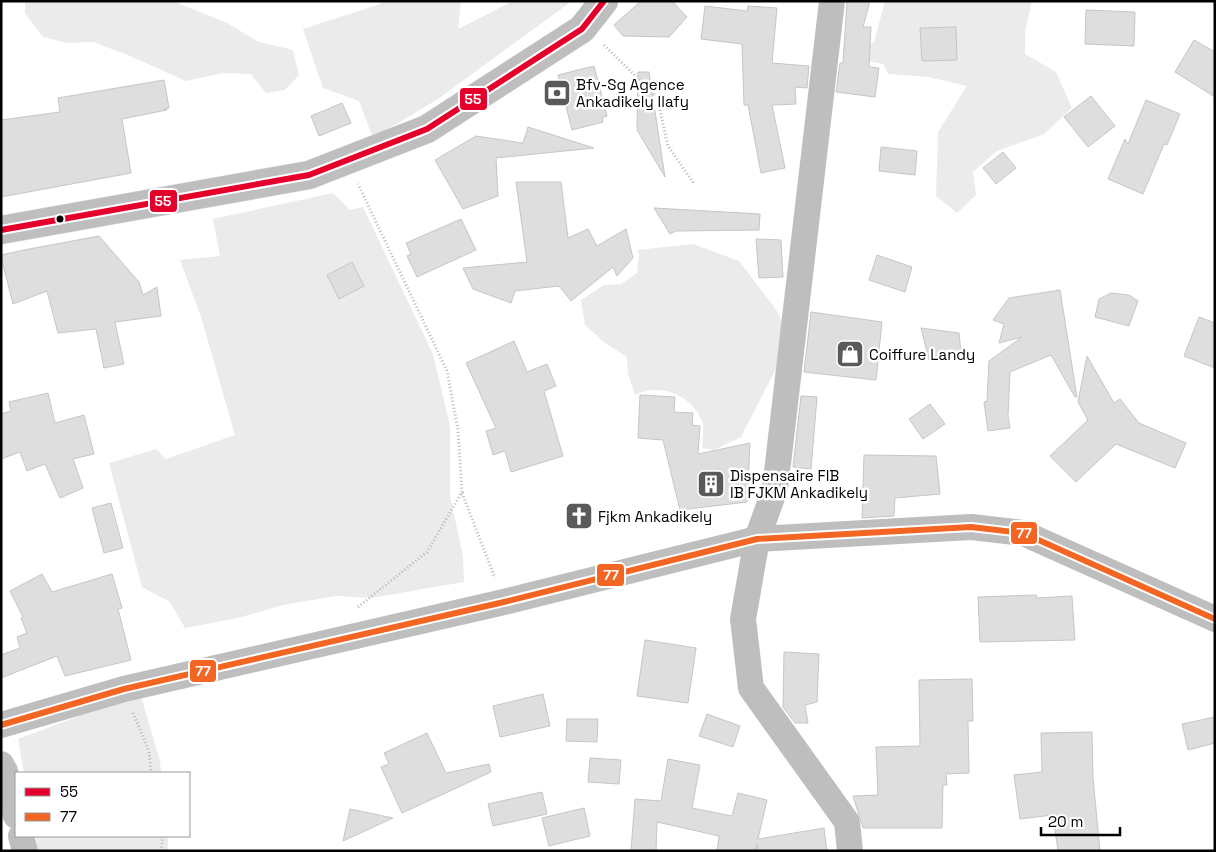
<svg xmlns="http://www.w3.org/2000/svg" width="1216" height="852" font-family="'Space Grotesk',sans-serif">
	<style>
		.green { fill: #ebebeb }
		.building { fill: #dedede; stroke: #c6c6c6 }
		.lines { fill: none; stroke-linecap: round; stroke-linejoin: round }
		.major-casing { stroke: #dbdbdb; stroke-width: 29 }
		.path { stroke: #b9b9b9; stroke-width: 3; stroke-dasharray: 1 2.5; stroke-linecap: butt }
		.minor { stroke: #bebebe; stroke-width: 26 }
		.major { stroke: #bebebe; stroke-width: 28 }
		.bus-1-casing { stroke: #fff; stroke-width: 10 }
		.bus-2-casing { stroke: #fff; stroke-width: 10 }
		.bus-1 { stroke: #e4002b; stroke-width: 6 }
		.bus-2 { stroke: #f26522; stroke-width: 6 }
		.bus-dot { fill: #000; stroke: #fff; stroke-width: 2 }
		.labels { text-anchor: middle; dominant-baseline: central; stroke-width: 5; stroke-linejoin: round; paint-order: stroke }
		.poi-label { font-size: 15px; fill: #000; stroke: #fff; text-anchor: start }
		.line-badge { stroke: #fff; stroke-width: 2 }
		.badge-label { font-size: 14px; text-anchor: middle; font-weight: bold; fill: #fff }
	</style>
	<rect width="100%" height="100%" fill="#fff"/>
	<!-- green -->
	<g class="green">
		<path d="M25 1H173L227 23 259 42 293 50 299 75 285 90 266 93 251 74 223 73 186 81 128 55 93 42 67 43 43 37 25 13Z"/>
		<path d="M381 1H461L458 29 513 1H572L438 99 373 138 359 101 323 88 303 29 380 4Z"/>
		<path d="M885 1H1032L1025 31V54L1056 72 1072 108 1044 134 997 151 973 172 976 195 957 213 936 196 938 132 967 86 928 77 888 74 883 64 849 57 874 42Z"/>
		<path d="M333 193 350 210 363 207 433 354 450 426V496L463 556 464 582 371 598 336 596 283 605 238 618 185 628 170 602 142 587 109 463 156 449 166 459 235 435 202 320 180 260 220 256 213 219Z"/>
		<path d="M693 244 739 261 775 308 786 329 782 357 741 437 714 450 702 448C702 441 705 429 702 421 692 395 660 382 635 395L628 374 627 357 605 343 585 325 581 300 604 285 621 284 637 273 639 255 637 250Z"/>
		<path d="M140 693 160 761 161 773H24L18 739Z"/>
		<path d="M36 836H168V851H38Z"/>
	</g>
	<!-- building -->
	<g class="building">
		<path d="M641 1H672L687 17 669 37 623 36 614 25Z"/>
		<path d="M847 1H870L863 27H871L869 67 879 68 875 97 836 92 840 63H843Z"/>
		<path d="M705 6 747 11 748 6 777 8 772 63 809 66 807 88 795 87 796 104 772 105 785 168 761 173 748 105H744L742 44 701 39Z"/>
		<path d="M1086 10 1135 12 1134 46 1085 44Z"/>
		<path d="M956 27 957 60 922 61 920 28Z"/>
		<path d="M1194 40 1215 52V97L1175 72Z"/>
		<path d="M594 66 607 116 602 118 603 122 572 130 558 75Z"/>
		<path d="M638 72H649L665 177 637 130Z"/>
		<path d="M164 80 169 108 164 109 167 110 122 119 131 173 1 197V120L60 112 58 98Z"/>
		<path d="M1091 96 1115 126 1088 147 1064 117Z"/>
		<path d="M1146 100 1180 114 1167 145 1164 144 1143 194 1108 179 1125 139 1128 144Z"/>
		<path d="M342 103 351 123 319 136 311 116Z"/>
		<path d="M528 127 594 148 496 158 498 196 463 209 435 160 476 136 523 143Z"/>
		<path d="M881 147 917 151 915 175 879 171Z"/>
		<path d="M1003 152 1016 168 996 184 983 168Z"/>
		<path d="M516 182H561L568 238 588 229 597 246 626 229 633 258 617 276 613 267 571 301 559 286 515 291 511 303 473 289 463 268 527 262Z"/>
		<path d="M654 208 760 214 759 230 676 231 670 234Z"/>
		<path d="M461 219 476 250 417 277 407 256 411 254 406 243Z"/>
		<path d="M99 236 139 282 143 295 157 287 161 316 115 322 124 364 104 368 96 329 58 333 47 291 13 304 1 257V255L24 250Z"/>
		<path d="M756 239 781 240 783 277 759 278Z"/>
		<path d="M877 255 912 267 905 292 869 280Z"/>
		<path d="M352 262 364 286 339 299 327 275Z"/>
		<path d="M1060 290 1077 397H1075L1051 355 1010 372 1008 416 1010 428 988 431 984 402 987 401 989 361 1022 337 999 343 1004 324 993 320 1009 298Z"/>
		<path d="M1111 293 1129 295 1138 301 1129 326 1095 317 1099 299Z"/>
		<path d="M811 312 882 322 876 380 804 372Z"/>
		<path d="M1199 317 1215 323V368L1184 356Z"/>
		<path d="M921 328 959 333 961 352 929 360Z"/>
		<path d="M514 341 527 372 547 364 556 386 544 391 563 456 511 472 505 451 493 455 486 431 496 428 466 363Z"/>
		<path d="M1087 356 1114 403 1120 399 1139 423 1186 443 1175 468 1116 444 1076 482 1050 456 1088 420 1078 402Z"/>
		<path d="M48 393 55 423 84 415 94 454 73 459 83 488 60 498 45 464 27 471 20 452 1 459V414L11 411 9 402Z"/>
		<path d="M640 395 675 397 674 412 693 413 692 425 700 426 698 454 750 443 747 502 680 510 663 440 638 438Z"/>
		<path d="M801 396 817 397 811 469 793 467Z"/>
		<path d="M930 404 945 424 923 439 909 419Z"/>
		<path d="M864 455 936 456 940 494 895 498 894 516 862 518Z"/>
		<path d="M111 503 123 548 104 553 92 508Z"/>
		<path d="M42 574 52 592 112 574 122 608 118 609 131 660 65 676 57 656 1 678V655L20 648 17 637 27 633 21 618 23 617 10 591Z"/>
		<path d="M1036 595 1037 598 1072 596 1075 640 980 642 978 597Z"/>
		<path d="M645 640 696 648 688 703 637 696Z"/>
		<path d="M784 652 819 654 817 702 805 705 808 723H795L783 707Z"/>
		<path d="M972 679 973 721H968L969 773 946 774 947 785H943L942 828H863L853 796 878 795 876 747 920 746 919 680Z"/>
		<path d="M543 694 550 726 500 737 493 706Z"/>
		<path d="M707 714 740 726 733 747 699 736Z"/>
		<path d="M1215 717V743L1188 750 1182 724Z"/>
		<path d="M567 719H598L597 742 566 741Z"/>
		<path d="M1092 732 1093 778 1100 851H1058L1053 815 1020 819 1014 775 1042 772 1041 733Z"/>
		<path d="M427 733 446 773 489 764 491 772 402 813 381 767 389 764 384 753Z"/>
		<path d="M590 758 621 760 619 784 588 782Z"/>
		<path d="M668 759 700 765 692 808 732 816 738 793 767 800 758 839 824 828 827 851H758L757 844 756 851H717L719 836 657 822 656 851H631L635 799 661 801Z"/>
		<path d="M542 792 547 814 493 826 488 804Z"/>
		<path d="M584 808 590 836 549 846 542 818Z"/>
		<path d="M350 809 393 818 343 841Z"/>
	</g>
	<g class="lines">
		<!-- major casing -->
		<g class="major-casing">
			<path id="major" d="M1 230 309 175 427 129 582 29 604 1"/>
		</g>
		<!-- path -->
		<g class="path">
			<path d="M604 45 657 97 668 146 694 184"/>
			<path d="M462 493 495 578"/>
			<path d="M1 520 4 519"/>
			<path d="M358 607 427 552 462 492 458 430 447 371 358 184"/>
			<path d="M133 713 149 751 151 773"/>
			<path d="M161 851 163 836"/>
		</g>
		<!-- minor -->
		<g class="minor">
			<path d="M832 1 775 489 757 539 743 619 751 688 847 822 850 851"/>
			<path d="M1 725 124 689 504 602 757 539 971 527 1023 533 1215 619"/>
			<path d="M1 764 5 771 16 816"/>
			<path d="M21 836 25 851"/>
		</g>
		<!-- major -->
		<use href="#major" class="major"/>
		<!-- bus-1 casing -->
		<g class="bus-1-casing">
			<path id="bus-1" d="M1 230 309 175 427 129 582 29 604 1"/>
		</g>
		<!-- bus-2 casing -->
		<g class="bus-2-casing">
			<path id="bus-2" d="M1 725 124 689 504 602 757 539 971 527 1023 533 1215 619"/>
		</g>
		<!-- bus-1 -->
		<use href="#bus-1" class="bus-1"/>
		<!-- bus-2 -->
		<use href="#bus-2" class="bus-2"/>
	</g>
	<!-- icons -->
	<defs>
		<g id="bank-square" transform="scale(1.4375)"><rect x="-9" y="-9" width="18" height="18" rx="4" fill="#595959" stroke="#fff"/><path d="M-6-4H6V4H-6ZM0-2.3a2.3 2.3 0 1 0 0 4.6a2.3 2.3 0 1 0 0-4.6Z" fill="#fff"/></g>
		<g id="shop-square" transform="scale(1.4375)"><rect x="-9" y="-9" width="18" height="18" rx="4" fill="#595959" stroke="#fff"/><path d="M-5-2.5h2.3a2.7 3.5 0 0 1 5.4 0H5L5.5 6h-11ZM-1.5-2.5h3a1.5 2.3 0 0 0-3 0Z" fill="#fff"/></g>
		<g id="building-square" transform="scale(1.4375)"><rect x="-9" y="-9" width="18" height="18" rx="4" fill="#595959" stroke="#fff"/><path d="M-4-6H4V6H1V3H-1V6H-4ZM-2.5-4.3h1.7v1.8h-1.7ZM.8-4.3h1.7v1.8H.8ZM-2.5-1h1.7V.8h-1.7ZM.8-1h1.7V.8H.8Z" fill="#fff"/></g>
		<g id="church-square" transform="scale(1.4375)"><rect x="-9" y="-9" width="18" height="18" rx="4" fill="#595959" stroke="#fff"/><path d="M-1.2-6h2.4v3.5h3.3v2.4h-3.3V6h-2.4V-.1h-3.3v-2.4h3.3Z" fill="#fff"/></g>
	</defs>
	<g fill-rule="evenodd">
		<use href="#bank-square" x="557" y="93"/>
		<use href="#shop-square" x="850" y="354"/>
		<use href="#building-square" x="711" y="484"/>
		<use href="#church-square" x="579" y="516"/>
	</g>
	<!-- markers -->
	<circle class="bus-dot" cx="60" cy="219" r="4.5"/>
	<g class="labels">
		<!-- poi labels -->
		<g class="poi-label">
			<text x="576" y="84">Bfv-Sg Agence<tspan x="576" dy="17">Ankadikely Ilafy</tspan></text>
			<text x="869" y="354">Coiffure Landy</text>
			<text x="730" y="475">Dispensaire FIB<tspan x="730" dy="17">IB FJKM Ankadikely</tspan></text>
			<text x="598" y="516">Fjkm Ankadikely</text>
		</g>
	</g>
	<g class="line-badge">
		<rect x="459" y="87" width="29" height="24" rx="5" fill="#e4002b"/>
		<rect x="149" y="189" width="29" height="24" rx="5" fill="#e4002b"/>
		<rect x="1010" y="521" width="28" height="24" rx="5" fill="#f26522"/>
		<rect x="596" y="563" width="29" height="24" rx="5" fill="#f26522"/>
		<rect x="189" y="659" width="28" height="24" rx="5" fill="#f26522"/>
	</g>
	<g class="badge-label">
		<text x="473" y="104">55</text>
		<text x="163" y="206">55</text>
		<text x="1024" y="538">77</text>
		<text x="611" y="580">77</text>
		<text x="203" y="676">77</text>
	</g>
	<!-- border -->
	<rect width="1216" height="852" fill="none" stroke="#000000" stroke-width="5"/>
	<!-- legend -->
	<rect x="15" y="772" width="175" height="65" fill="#ffffff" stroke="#999999"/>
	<rect x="25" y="788" width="25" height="8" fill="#e4002b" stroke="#999999"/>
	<text x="60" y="797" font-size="15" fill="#000000">55</text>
	<rect x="25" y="813" width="25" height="8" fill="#f26522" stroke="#999999"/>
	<text x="60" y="822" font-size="15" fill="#000000">77</text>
	<!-- scale -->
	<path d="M1041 827v8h79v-8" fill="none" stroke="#000000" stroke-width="2.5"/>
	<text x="1048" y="827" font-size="15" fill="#000000" stroke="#ffffff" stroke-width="4" paint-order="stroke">20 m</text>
</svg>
